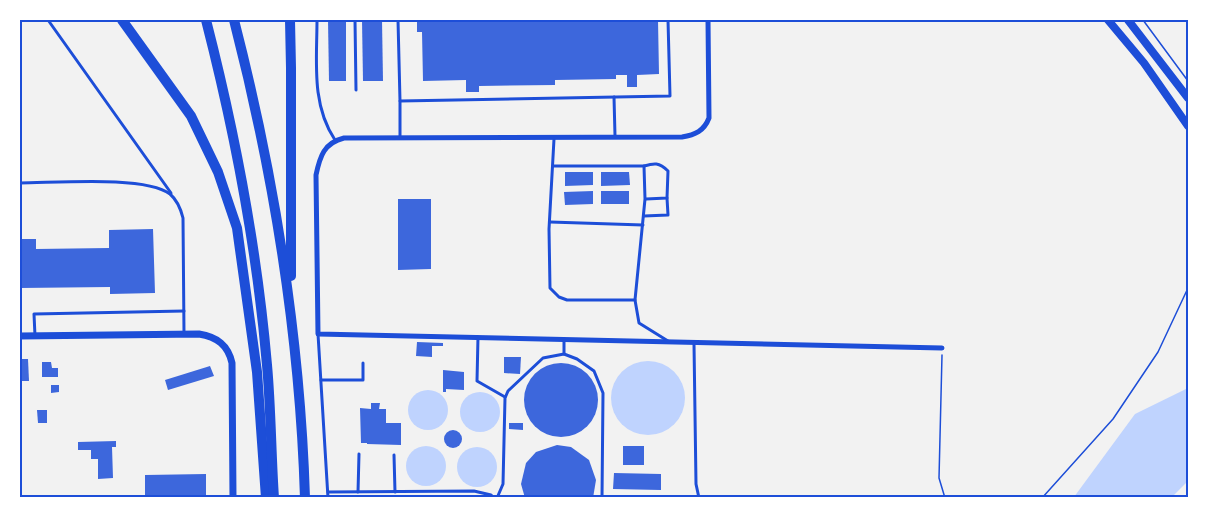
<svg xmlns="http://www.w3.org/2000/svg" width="1208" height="517" font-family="'Source Sans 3',sans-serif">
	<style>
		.water { fill: #bfd3fe }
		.building { fill: #3d67dc }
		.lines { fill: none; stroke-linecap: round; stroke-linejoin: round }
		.path { stroke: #1d4ed8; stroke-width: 1.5 }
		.service { stroke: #1d4ed8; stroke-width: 3 }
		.minor { stroke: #1d4ed8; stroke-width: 5 }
		.tertiary { stroke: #1d4ed8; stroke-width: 7 }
		.primary { stroke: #1d4ed8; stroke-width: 8 }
		.motorway { stroke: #1d4ed8; stroke-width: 10 }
		.neatline { fill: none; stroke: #1d4ed8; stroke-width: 2 }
	</style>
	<rect width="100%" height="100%" fill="#f2f2f2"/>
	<!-- water -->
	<g class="water">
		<circle cx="648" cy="398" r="37"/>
		<path d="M1188 388V481L1172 497H1074L1135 414Z"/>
		<circle cx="428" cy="410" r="20"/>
		<circle cx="480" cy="412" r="20"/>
		<circle cx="426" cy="466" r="20"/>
		<circle cx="477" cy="467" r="20"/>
	</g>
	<!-- building -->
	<g class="building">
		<path d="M328 20H346V81H329Z"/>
		<path d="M362 20H382L383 81H363Z"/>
		<path d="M417 20H658L659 74 637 75V87H627V75H616V79L555 80V85L479 86V92H466V80L423 81 422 32H417Z"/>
		<path d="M565 172H593V185L565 186Z"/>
		<path d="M601 172H629L630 185 601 186Z"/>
		<path d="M593 191V204L565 205 564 192Z"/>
		<rect x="601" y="191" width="28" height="13"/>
		<path d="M398 199H431V269L398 270Z"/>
		<path d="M153 229 155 293 110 294V287L20 288V239H36V249L109 248V230Z"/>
		<path d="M417 342 443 343V346H432V357L416 356Z"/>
		<path d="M504 357H521L520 374 504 373Z"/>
		<path d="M20 359H28L29 381H20Z"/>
		<path d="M42 362H51L52 368H58V377H42Z"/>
		<circle cx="561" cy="400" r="37"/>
		<path d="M210 366 214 376 168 390 165 380Z"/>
		<path d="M443 370 464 372V390L446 389V392H443Z"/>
		<path d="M51 385H59V392L51 393Z"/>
		<path d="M371 403H380L379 409H386V423H401V445L367 444V443H361L360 408 371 409Z"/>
		<path d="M37 410H47V423H38Z"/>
		<path d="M509 423H523V430L509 429Z"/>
		<circle cx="453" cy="439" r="9"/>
		<path d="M116 441V447H112L113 478 98 479V459H91V450H78V442Z"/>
		<path d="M557 445 571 447 589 460 596 480 593 498H525L521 484 526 463 536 452Z"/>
		<rect x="623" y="446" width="21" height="19"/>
		<path d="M614 473 661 474V490L613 489Z"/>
		<path d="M206 474V498H145V475Z"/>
	</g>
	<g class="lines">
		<!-- path -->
		<g class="path">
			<path d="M1143 20 1188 81"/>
			<path d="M942 355 939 478 945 498"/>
			<path d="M1042 498 1113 419 1158 352 1188 288"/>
		</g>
		<!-- service -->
		<g class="service">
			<path d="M48 20 171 193"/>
			<path d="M317 20C317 61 311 104 335 140"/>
			<path d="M355 20 356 90"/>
			<path d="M398 20 400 101 670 96 668 20"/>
			<path d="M614 97 615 136"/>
			<path d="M400 101V137"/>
			<path d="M554 139 549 229 550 288 559 297 567 300H635L639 323 668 341"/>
			<path d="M553 166H644L645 199 635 300"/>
			<path d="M644 166C654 163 659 162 668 171L667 198 646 199"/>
			<path d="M20 183C54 183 145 175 170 194 177 200 181 210 183 218L184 333"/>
			<path d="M644 216 668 215 667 198"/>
			<path d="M550 222 643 225"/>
			<path d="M318 334 328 498"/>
			<path d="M35 336 34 314 184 311"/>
			<path d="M478 337 477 381 505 397"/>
			<path d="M694 344 696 484 699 498"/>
			<path d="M564 354 577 359 594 371 603 393 602 498"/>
			<path d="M321 380H363V363"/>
			<path d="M394 455 395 492"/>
			<path d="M328 492 474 491 491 495 494 498"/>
			<path d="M358 492 359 454"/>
			<path d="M497 498 503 484 505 398 508 391 543 358 564 354V339"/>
		</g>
		<!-- minor -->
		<path class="minor" d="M708 20 709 118C704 131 695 135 682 137L344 138C324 143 320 156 316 175L318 334 942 348"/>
		<!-- tertiary -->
		<path class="tertiary" d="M20 336 199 334C217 337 228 345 232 363L233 498"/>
		<!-- primary -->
		<g class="primary">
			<path d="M1108 20 1144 63 1188 126"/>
			<path d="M1128 20 1188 98"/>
		</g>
		<!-- motorway -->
		<g class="motorway">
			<path d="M122 20 191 116 218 172 237 228 257 372 266 498"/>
			<path d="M206 20C235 133 257 248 267 365 271 409 271 454 274 498"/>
			<path d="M234 20C274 175 300 337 305 498"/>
			<path d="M290 20 291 68V276"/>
		</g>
	</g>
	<!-- border -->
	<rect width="1208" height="517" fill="none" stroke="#ffffff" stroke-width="42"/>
	<rect x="21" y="21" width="1166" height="475" class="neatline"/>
</svg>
